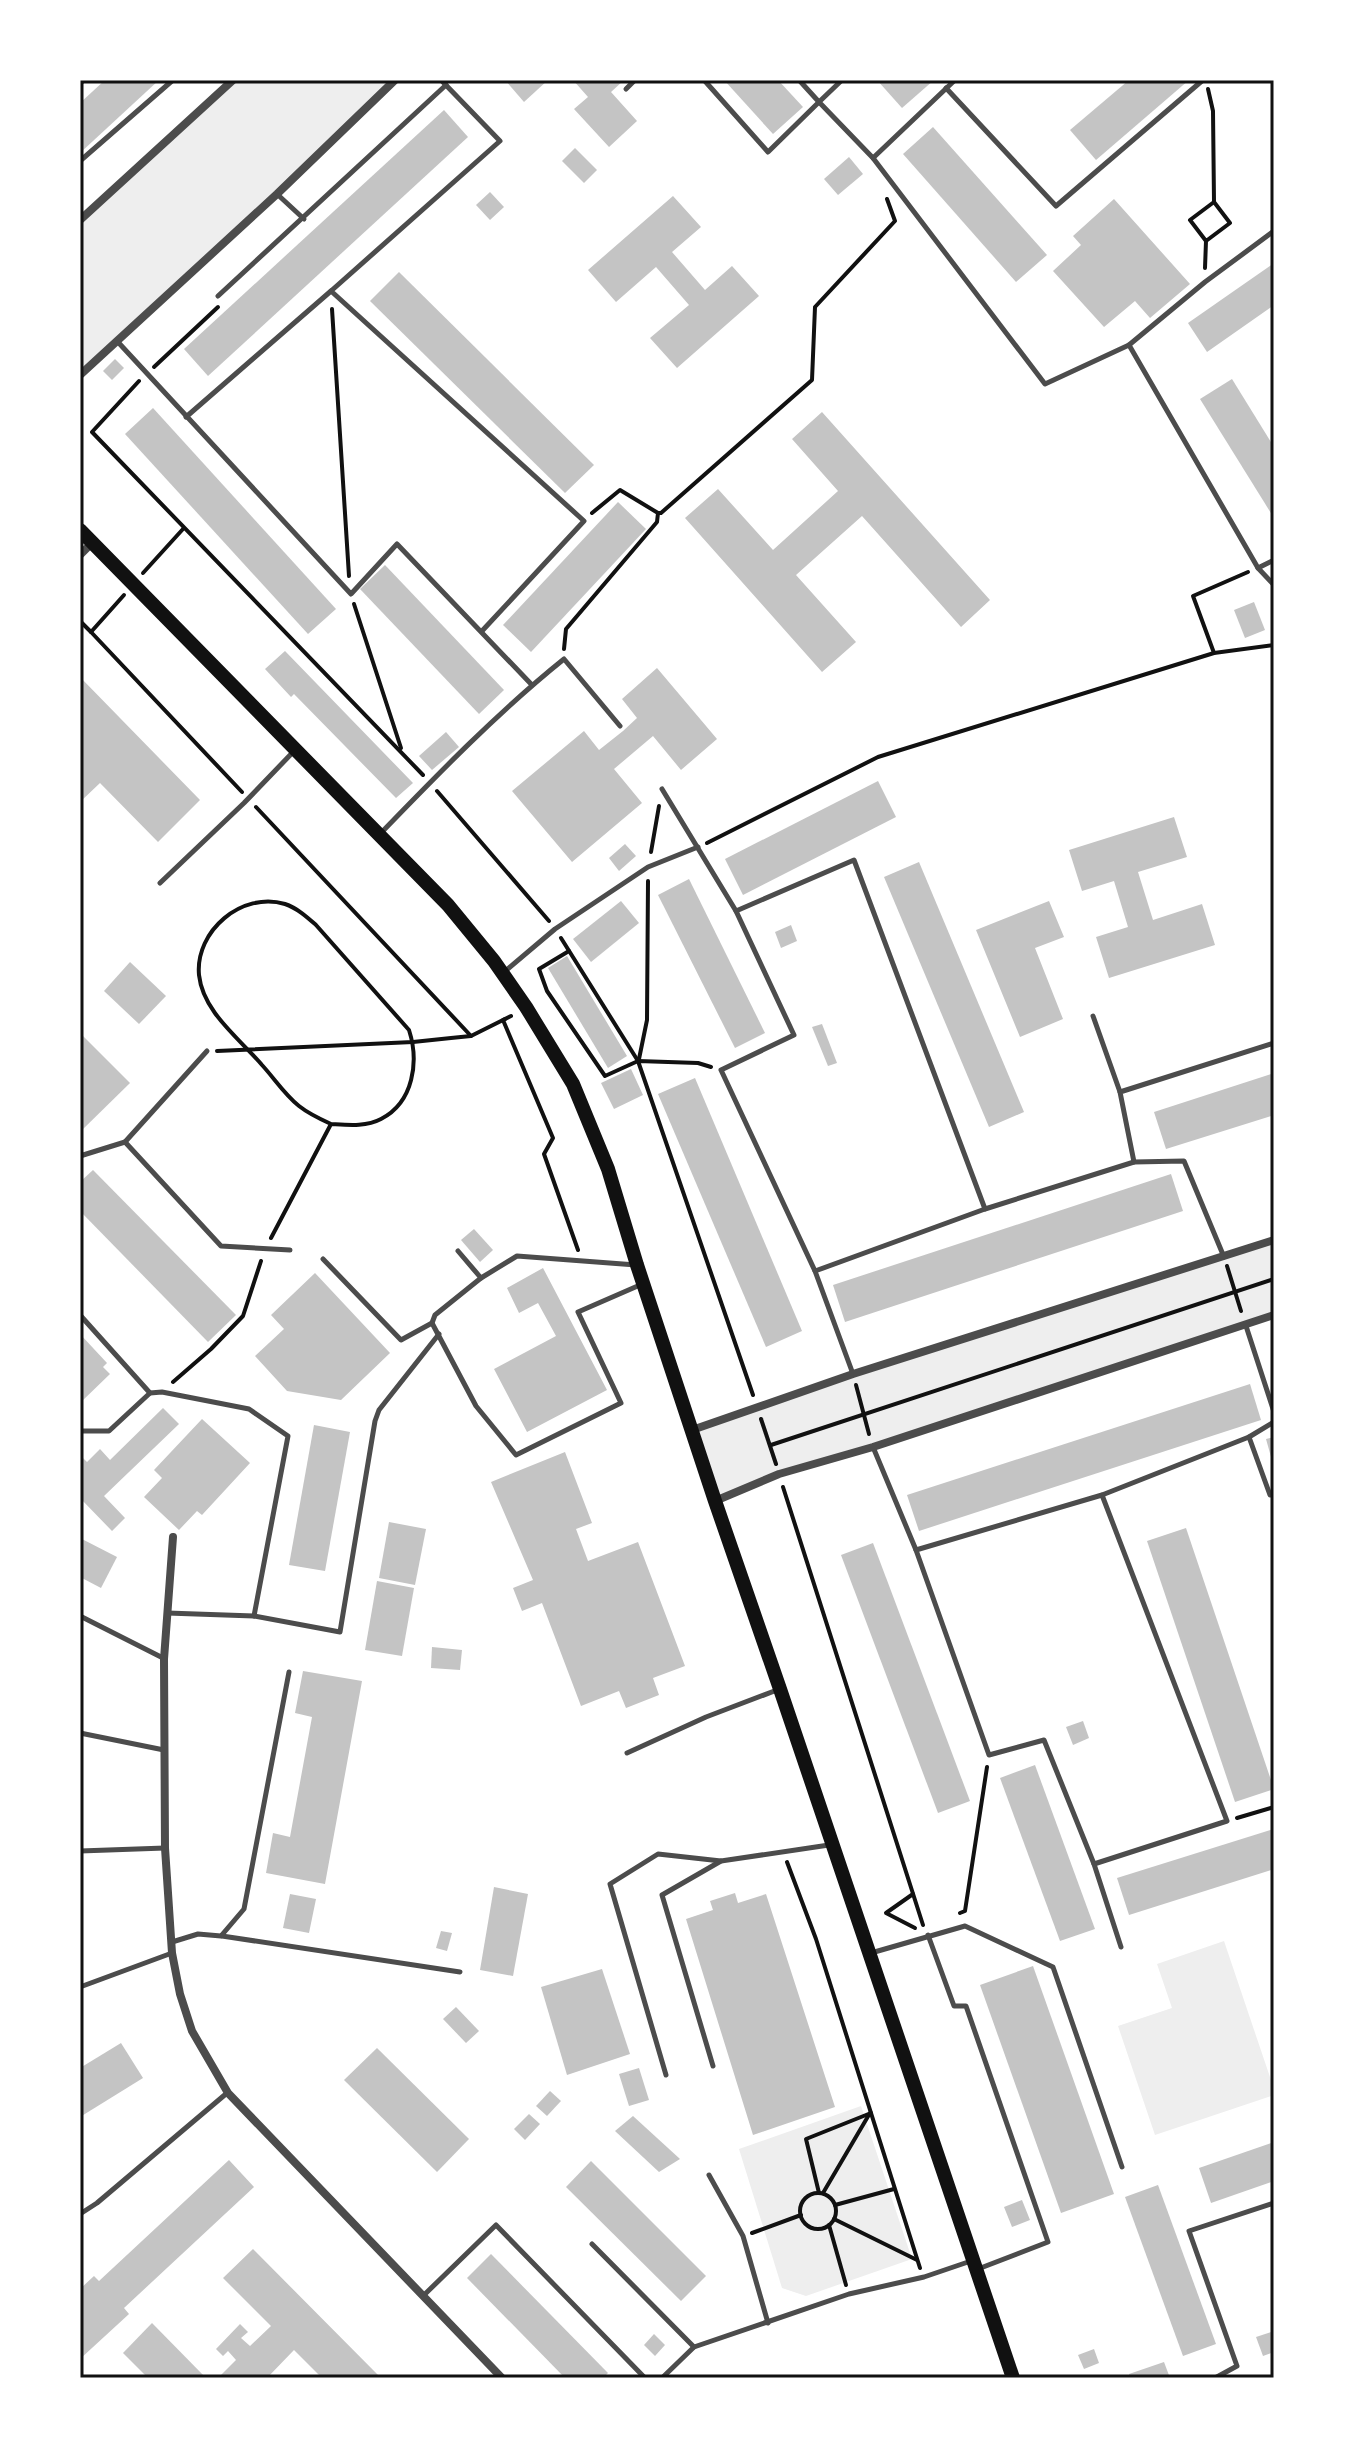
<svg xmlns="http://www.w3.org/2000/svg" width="1354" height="2458" font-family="'Open Sans',sans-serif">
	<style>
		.green { fill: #eee }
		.building { fill: #c4c4c4 }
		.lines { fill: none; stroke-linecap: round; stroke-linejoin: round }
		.path { stroke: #111; stroke-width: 4 }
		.service { stroke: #4c4c4c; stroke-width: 5 }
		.minor { stroke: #4c4c4c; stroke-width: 8 }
		.secondary { stroke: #111; stroke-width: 14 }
		.neatline { fill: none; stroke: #111; stroke-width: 3 }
	</style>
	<rect width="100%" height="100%" fill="#fff"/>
	<!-- green -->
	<g class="green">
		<path d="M233 80H395L80 375V220Z"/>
		<path d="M1274 1240V1315L779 1474 715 1501 692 1430Z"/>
		<path d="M1224 1941 1274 2089V2095L1155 2135 1118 2026 1172 2008 1157 1964Z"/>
		<path d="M861 2106 912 2259 806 2296 782 2288 739 2149Z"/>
	</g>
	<!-- building -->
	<g class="building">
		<path d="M105 80H159L80 153V103Z"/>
		<path d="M505 80H548L524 102Z"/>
		<path d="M573 80H624L611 92 637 121 609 147 574 109 588 97Z"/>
		<path d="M724 80H778L803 107 773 134Z"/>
		<path d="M877 80H934L902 108Z"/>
		<path d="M1129 80H1189L1096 160 1070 130Z"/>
		<path d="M444 110 468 137 208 376 184 349Z"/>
		<path d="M933 127 1047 255 1016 282 903 154Z"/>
		<path d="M575 148 597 170 584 183 562 161Z"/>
		<path d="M849 157 863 174 838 195 824 179Z"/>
		<path d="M490 192 504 207 490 220 476 205Z"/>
		<path d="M673 196 701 227 672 252 705 290 732 266 759 296 677 368 650 338 689 305 656 267 616 302 588 270Z"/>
		<path d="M1114 199 1190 284 1150 318 1135 301 1104 327 1053 271 1081 245 1073 236Z"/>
		<path d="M1274 263V305L1207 352 1188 323Z"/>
		<path d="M399 272 594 465 565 493 370 301Z"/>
		<path d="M115 359 124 368 112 380 103 371Z"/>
		<path d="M1232 379 1274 447V518L1200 399Z"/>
		<path d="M153 408 336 609 308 634 125 434Z"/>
		<path d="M822 412 990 600 961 627 862 516 796 575 856 642 822 672 685 518 718 489 773 550 838 491 792 439Z"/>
		<path d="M618 502 646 529 531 652 503 625Z"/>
		<path d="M385 565 504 690 479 714 360 589Z"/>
		<path d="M1254 602 1265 630 1245 638 1234 610Z"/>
		<path d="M285 651 413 783 396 798 294 694 291 697 265 669Z"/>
		<path d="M657 668 717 739 681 770 653 736 614 769 642 803 572 862 512 791 584 731 599 750 623 731 637 718 622 699Z"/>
		<path d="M80 677 200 800 158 842 100 783 80 802Z"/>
		<path d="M446 732 459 747 432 770 419 756Z"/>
		<path d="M878 781 896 817 743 895 725 859Z"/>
		<path d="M1174 817 1187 857 1138 872 1153 920 1202 904 1215 945 1109 978 1096 937 1128 927 1114 881 1082 891 1069 850Z"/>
		<path d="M625 844 636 856 619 871 609 858Z"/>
		<path d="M919 862 1024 1112 989 1127 884 877Z"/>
		<path d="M689 879 765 1033 735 1048 658 895Z"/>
		<path d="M621 901 639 923 591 962 573 939Z"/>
		<path d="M1049 901 1064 937 1035 948 1063 1019 1020 1037 976 930Z"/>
		<path d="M791 925 797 941 781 948 775 932Z"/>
		<path d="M567 956 627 1056 608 1068 548 968Z"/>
		<path d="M130 962 166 996 139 1024 104 991Z"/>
		<path d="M822 1024 837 1063 828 1066 812 1027Z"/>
		<path d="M80 1033 130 1083 80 1132Z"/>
		<path d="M631 1069 643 1095 614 1109 601 1083Z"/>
		<path d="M1274 1073V1115L1166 1149 1154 1112Z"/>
		<path d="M695 1078 802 1331 766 1347 658 1094Z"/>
		<path d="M93 1170 236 1315 208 1342 80 1211V1182Z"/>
		<path d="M1171 1174 1183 1211 845 1322 833 1285Z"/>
		<path d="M474 1229 493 1250 480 1262 461 1240Z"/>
		<path d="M543 1268 607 1390 527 1432 494 1369 556 1336 538 1303 519 1313 507 1288Z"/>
		<path d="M315 1273 390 1353 341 1400 287 1391 255 1356 284 1329 271 1315Z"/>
		<path d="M80 1334 107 1363 103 1367 110 1374 80 1403Z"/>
		<path d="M1250 1384 1261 1420 919 1531 907 1495Z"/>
		<path d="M163 1408 179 1424 104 1496 125 1518 112 1531 80 1498V1455L87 1462 100 1449 110 1460Z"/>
		<path d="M202 1419 250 1463 202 1515 197 1511 179 1530 144 1497 162 1478 154 1470Z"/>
		<path d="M314 1425 350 1432 325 1571 289 1565Z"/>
		<path d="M1274 1437V1464H1273L1266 1439Z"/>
		<path d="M565 1452 592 1523 576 1529 588 1561 638 1542 685 1666 653 1678 659 1695 626 1708 619 1691 581 1706 542 1603 522 1611 513 1588 533 1580 491 1482Z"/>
		<path d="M389 1522 426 1529 415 1585 379 1578Z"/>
		<path d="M1186 1528 1274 1789 1235 1802 1147 1541Z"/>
		<path d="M80 1538 117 1557 101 1588 80 1577Z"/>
		<path d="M873 1543 970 1801 938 1813 841 1555Z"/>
		<path d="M377 1581 414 1588 402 1656 365 1650Z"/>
		<path d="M432 1647 462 1650 460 1670 431 1668Z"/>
		<path d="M303 1671 362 1681 325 1884 266 1873 273 1833 290 1837 312 1717 295 1713Z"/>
		<path d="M1083 1721 1089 1738 1073 1745 1066 1727Z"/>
		<path d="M1035 1765 1095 1929 1060 1941 1000 1778Z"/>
		<path d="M1274 1829V1869L1129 1915 1117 1878Z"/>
		<path d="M494 1887 528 1894 513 1976 480 1970Z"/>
		<path d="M735 1893 738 1903 766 1894 835 2107 753 2135 686 1919 713 1910 710 1901Z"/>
		<path d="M290 1894 316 1899 309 1933 283 1928Z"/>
		<path d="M441 1931 452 1933 447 1951 436 1948Z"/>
		<path d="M1033 1966 1114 2194 1061 2213 980 1985Z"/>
		<path d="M602 1969 630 2054 567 2075 541 1987Z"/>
		<path d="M456 2007 479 2031 466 2043 443 2019Z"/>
		<path d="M121 2043 143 2078 80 2117V2068Z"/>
		<path d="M377 2048 469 2139 437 2172 344 2080Z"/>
		<path d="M639 2068 649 2100 629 2106 619 2074Z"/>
		<path d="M550 2091 561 2101 547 2116 536 2106Z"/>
		<path d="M529 2114 540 2124 525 2140 514 2129Z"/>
		<path d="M633 2116 680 2159 659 2172 615 2131Z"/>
		<path d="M1274 2142V2181L1211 2203 1199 2168Z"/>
		<path d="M229 2160 254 2187 124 2308 129 2314 80 2359V2289L94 2276 99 2281Z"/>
		<path d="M591 2161 706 2276 681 2301 566 2187Z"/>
		<path d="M1158 2185 1216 2344 1183 2356 1125 2197Z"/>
		<path d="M1022 2200 1030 2220 1012 2227 1004 2207Z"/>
		<path d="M253 2249 381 2378H322L294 2350 267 2378H218L236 2360 228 2351 223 2356 216 2349 240 2324 248 2332 241 2338 250 2346 271 2326 223 2278Z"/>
		<path d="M491 2254 608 2373 603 2378H565L467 2278Z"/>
		<path d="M152 2323 206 2378H148L123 2353Z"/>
		<path d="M1274 2331V2352L1263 2356 1256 2337Z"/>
		<path d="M654 2334 665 2345 655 2356 644 2345Z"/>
		<path d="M1094 2349 1099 2363 1084 2369 1078 2355Z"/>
		<path d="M1164 2362 1170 2378H1130L1129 2374Z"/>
	</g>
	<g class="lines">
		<!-- path -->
		<g class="path">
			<path d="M1208 89 1213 111 1214 202"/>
			<path d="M1205 268 1206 241 1190 220 1214 202 1230 223 1206 241"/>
			<path d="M332 309 349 576"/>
			<path d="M154 367 218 307"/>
			<path d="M139 381 92 432 423 775"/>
			<path d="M658 513H661L812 380 815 307 895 221 887 199"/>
			<path d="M143 573 183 529"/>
			<path d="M354 604 401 748"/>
			<path d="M80 621 91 632 124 595"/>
			<path d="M91 632 242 792"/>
			<path d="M564 649 566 629 657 522 658 513 620 490 592 513"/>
			<path d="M1214 653 1193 596 1248 572"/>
			<path d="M437 791 549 921"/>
			<path d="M256 807 471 1036"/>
			<path d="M707 843 878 757 1214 653 1274 645"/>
			<path d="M651 852 659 806"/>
			<path d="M561 938 638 1061 753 1395"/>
			<path d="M569 951 539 969 547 991 605 1076 638 1061 698 1063 711 1067"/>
			<path d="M505 1019 503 1020 553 1138 544 1154 578 1250"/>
			<path d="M217 1051 413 1042 451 1038 471 1036 511 1016"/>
			<path d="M639 1059 647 1020 648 881"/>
			<path d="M271 1238 331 1124C320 1119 309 1114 299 1106 285 1095 274 1078 262 1065 239 1038 203 1012 199 975 195 931 242 891 285 904 297 908 307 917 316 925L409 1030C419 1061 414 1102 381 1119 366 1127 348 1125 331 1124"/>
			<path d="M1227 1266 1241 1311"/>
			<path d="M173 1382 211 1349 243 1316 261 1261"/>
			<path d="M856 1385 869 1434"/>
			<path d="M761 1419 776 1464"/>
			<path d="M771 1445 1274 1279"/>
			<path d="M783 1487 923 1925"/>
			<path d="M1237 1818 1274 1807"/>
			<path d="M787 1862 816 1939 920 2268"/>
			<path d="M913 1894 886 1913 915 1928"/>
			<path d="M960 1913 965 1911 987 1767"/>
			<path d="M819 2193 806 2139 871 2113"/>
			<path d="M823 2193 870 2113"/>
			<circle cx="818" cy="2211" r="18"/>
			<path d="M835 2205 894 2189"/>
			<path d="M834 2219 917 2260"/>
			<path d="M829 2225 846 2285"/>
			<path d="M752 2233 801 2215"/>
		</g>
		<!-- service -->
		<g class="service">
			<path d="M441 80 500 141 331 291 584 521 482 631"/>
			<path d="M704 80 768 152 819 102 799 80"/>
			<path d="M842 80 819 102 873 158 1045 384 1129 345 1205 282 1274 231"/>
			<path d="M80 83 84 80"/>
			<path d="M946 88 1056 206 1203 80"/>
			<path d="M626 89 635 80"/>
			<path d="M873 158 955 80"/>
			<path d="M80 161 173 80"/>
			<path d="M277 194 304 219"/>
			<path d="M218 296 446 85"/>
			<path d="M117 341 351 594 397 544 532 685"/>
			<path d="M1129 345 1258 568 1274 560"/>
			<path d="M186 417 331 291"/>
			<path d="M1258 568 1274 585"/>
			<path d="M662 789 736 911 794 1035 721 1070 815 1271 853 1374"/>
			<path d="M380 834C438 774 498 712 564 659L620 726"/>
			<path d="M160 883 244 803 295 750"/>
			<path d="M736 911 854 860 985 1209"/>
			<path d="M503 973 555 929 648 867 698 847"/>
			<path d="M1093 1016 1120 1092"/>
			<path d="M125 1142 207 1051"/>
			<path d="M80 1156 125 1142 221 1246 290 1250"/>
			<path d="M1134 1162 1120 1092 1274 1043"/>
			<path d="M458 1251 481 1278"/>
			<path d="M323 1259 401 1340 432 1323 435 1315 481 1278 517 1256 636 1265"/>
			<path d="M815 1271 985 1209 1134 1162 1184 1161 1224 1257"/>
			<path d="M80 1315 150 1393 109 1431H80"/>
			<path d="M432 1323 476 1406 516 1455 621 1403 578 1312 640 1285"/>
			<path d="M1246 1326 1274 1412"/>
			<path d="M150 1393 162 1392 249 1409 288 1436 254 1616 167 1613"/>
			<path d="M1249 1437 1274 1422"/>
			<path d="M873 1447 916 1550 1102 1495 1249 1437 1270 1495 1274 1494"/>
			<path d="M916 1550 989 1755 1044 1740 1094 1864 1121 1947"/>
			<path d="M80 1616 163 1658"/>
			<path d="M254 1616 340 1632 375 1421 379 1410 439 1334"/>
			<path d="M80 1733 164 1750"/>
			<path d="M627 1753 706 1717 777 1690"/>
			<path d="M80 1851 165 1848"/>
			<path d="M1094 1864 1227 1821 1102 1495"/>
			<path d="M928 1935 954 2006H966L1048 2242 978 2269"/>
			<path d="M222 1936 460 1972"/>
			<path d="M172 1942 198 1934 221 1936 244 1909 289 1672"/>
			<path d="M871 1953 965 1926 1053 1967 1122 2167"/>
			<path d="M80 1987 172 1953"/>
			<path d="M713 2066 662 1895 721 1861 829 1845"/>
			<path d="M666 2075 610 1884 658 1854 721 1861"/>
			<path d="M709 2175 743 2236 768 2323"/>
			<path d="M80 2214 97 2203 227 2093"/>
			<path d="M592 2244 694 2347"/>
			<path d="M423 2296 496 2225 645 2378"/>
			<path d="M662 2378 694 2347 849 2294 924 2277 971 2261"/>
			<path d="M1215 2378 1237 2366 1189 2231 1274 2203"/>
		</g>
		<!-- minor -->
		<g class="minor">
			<path d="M80 220 233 80"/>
			<path d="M80 375 277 194 395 80"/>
			<path d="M80 555 92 543"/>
			<path d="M692 1430 853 1374 1274 1240"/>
			<path d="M715 1501 779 1474 873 1447 1274 1315"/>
			<path d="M173 1537 164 1659 165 1848 172 1953 180 1994 192 2031 228 2093 502 2378"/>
		</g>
		<!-- secondary -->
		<path class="secondary" d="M80 530 448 905 494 961 526 1007 573 1084 608 1169 637 1265 715 1501 780 1689 1013 2378"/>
	</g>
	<!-- border -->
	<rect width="1354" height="2458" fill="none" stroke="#ffffff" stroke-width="164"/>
	<rect x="82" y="82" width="1190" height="2294" class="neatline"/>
</svg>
